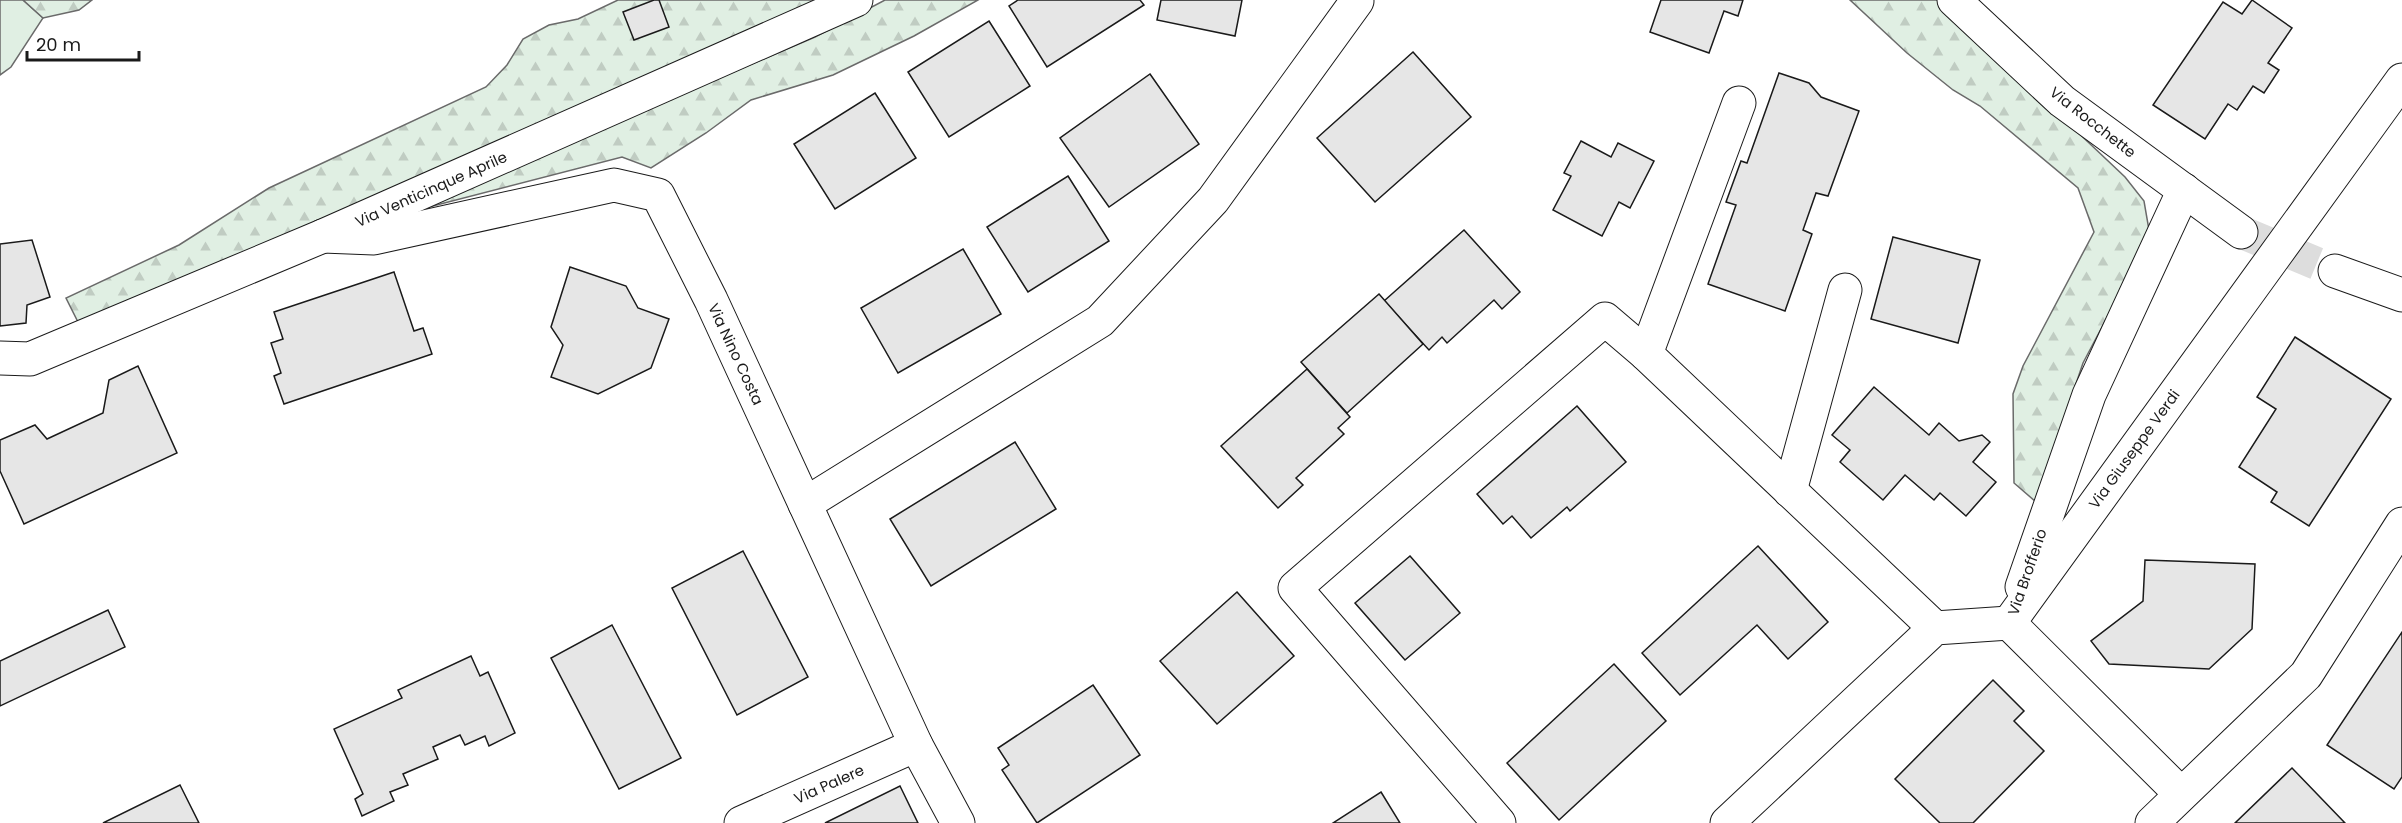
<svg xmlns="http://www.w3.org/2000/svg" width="2402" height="823" font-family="Poppins,sans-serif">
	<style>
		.grass { fill: #e0efe3; stroke: #6a6a6a; stroke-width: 1.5 }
		.forest { fill: url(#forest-firs); stroke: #6a6a6a; stroke-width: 1.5 }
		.building { fill: #e6e6e6; stroke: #1a1a1a; stroke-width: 1.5 }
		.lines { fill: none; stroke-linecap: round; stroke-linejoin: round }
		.minor-tunnel { stroke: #ddd; stroke-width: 33; stroke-dasharray: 33 16; stroke-linecap: butt }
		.minor-casing { stroke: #1a1a1a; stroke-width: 35 }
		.minor { stroke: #fff; stroke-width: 33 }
		.labels { text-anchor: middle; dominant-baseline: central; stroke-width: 4.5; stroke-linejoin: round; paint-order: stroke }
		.street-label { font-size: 15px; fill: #1a1a1a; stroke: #fff }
	</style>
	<defs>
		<pattern id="forest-firs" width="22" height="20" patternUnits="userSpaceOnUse" patternTransform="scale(1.5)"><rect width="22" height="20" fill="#e0efe3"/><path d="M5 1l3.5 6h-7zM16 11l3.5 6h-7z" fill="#c0ccc2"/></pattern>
	</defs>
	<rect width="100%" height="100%" fill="#fff"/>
	<!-- grass -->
	<path class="grass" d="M0 0H23L43 18 11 67 0 75Z"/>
	<!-- forest -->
	<g class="forest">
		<path d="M23 0H92L79 10 43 18Z"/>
		<path d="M618 0H831L81 328 66 298 179 245 269 188 486 87 507 65 523 39 549 25 578 19Z"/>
		<path d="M885 0H978L914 36 833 75 751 100 706 133 651 168 622 157 398 215 815 37Z"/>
		<path d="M1850 0H1938L2125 177 2144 201 2149 230 2139 257 2083 363 2036 502 2014 483 2013 394 2023 366 2094 232 2078 188 1980 106 1953 90 1907 53Z"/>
	</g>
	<!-- building -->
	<g class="building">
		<path d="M654 0H659L669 27 634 40 623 12Z"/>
		<path d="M1018 0H1140L1144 5 1047 67 1009 6Z"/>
		<path d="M1161 0H1242L1235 36 1157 20Z"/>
		<path d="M1661 0H1743L1738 16 1724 11 1709 53 1650 32Z"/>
		<path d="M2252 0 2292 28 2268 63 2279 70 2264 93 2253 86 2237 110 2228 104 2205 139 2153 105 2223 2 2242 14Z"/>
		<path d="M989 21 1030 86 949 137 908 72Z"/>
		<path d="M1413 52 1471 117 1375 202 1317 138Z"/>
		<path d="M1779 73 1809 83 1821 97 1859 111 1828 196 1816 193 1803 230 1812 234 1785 311 1708 284 1736 205 1726 202 1741 161 1747 163Z"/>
		<path d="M1150 74 1199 144 1109 207 1060 138Z"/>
		<path d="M875 93 916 158 835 209 794 144Z"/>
		<path d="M1581 141 1611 157 1618 143 1654 161 1630 208 1619 202 1602 236 1553 210 1571 176 1564 173Z"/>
		<path d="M1068 176 1109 241 1028 292 987 227Z"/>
		<path d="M1464 230 1520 292 1502 309 1494 300 1447 343 1442 337 1429 350 1384 301Z"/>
		<path d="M1893 237 1980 260 1958 343 1871 319Z"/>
		<path d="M32 240 50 297 27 305 26 323 0 326V244Z"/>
		<path d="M963 249 1001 314 898 373 861 308Z"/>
		<path d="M570 267 626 286 638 308 669 319 651 368 598 394 551 377 563 345 551 327Z"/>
		<path d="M394 272 414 331 423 328 432 354 284 404 274 376 281 373 271 343 283 339 274 312Z"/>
		<path d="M1379 294 1423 344 1347 413 1301 362Z"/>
		<path d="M2295 337 2391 399 2309 526 2271 502 2277 492 2239 467 2276 409 2257 397Z"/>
		<path d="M138 366 177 453 24 524 0 471V440L35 425 47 439 103 413 109 380Z"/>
		<path d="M1307 369 1350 417 1338 428 1344 434 1296 478 1303 485 1278 508 1221 446Z"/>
		<path d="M1874 387 1929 435 1939 423 1959 441 1982 435 1990 442 1973 462 1996 482 1966 516 1940 493 1934 500 1905 475 1883 500 1840 462 1850 450 1832 435Z"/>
		<path d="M1577 406 1626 462 1570 511 1567 507 1531 538 1512 516 1503 524 1477 494Z"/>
		<path d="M1015 442 1056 509 931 586 890 519Z"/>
		<path d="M1758 546 1828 622 1788 659 1757 625 1680 695 1642 653Z"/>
		<path d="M743 551 808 677 737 715 672 588Z"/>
		<path d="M1410 556 1460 613 1405 660 1355 603Z"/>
		<path d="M2145 560 2255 564 2252 629 2209 669 2109 664 2091 641 2143 601Z"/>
		<path d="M1237 592 1294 656 1217 724 1160 661Z"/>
		<path d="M108 610 125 647 0 706V661Z"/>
		<path d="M612 625 681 758 619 789 551 658Z"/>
		<path d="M2402 632V777L2394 789 2327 745Z"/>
		<path d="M471 656 480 676 488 672 515 733 489 746 485 736 465 745 460 735 433 747 438 759 403 774 408 785 390 792 394 801 362 816 355 799 363 794 334 729 402 698 398 690Z"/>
		<path d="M1614 664 1666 721 1559 820 1507 763Z"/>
		<path d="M1993 680 2024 711 2014 721 2044 751 1973 823H1940L1895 779Z"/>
		<path d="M1093 685 1140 755 1037 823 1002 770 1009 765 998 748Z"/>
		<path d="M2292 768 2345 823H2235Z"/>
		<path d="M180 785 199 823H103Z"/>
		<path d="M900 786 918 823H825Z"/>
		<path d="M1381 792 1400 823H1333Z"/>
	</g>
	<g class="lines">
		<!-- minor-tunnel -->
		<path class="minor-tunnel" d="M2241 232 2335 271"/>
		<!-- minor casing -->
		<g class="minor-casing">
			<g id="minor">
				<path d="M1954 0 2062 101 2241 232"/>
				<path d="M1739 103 1646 354 1935 628"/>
				<path d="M323 236 374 238 614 185 658 195 711 300 916 745 958 823"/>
				<path d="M2335 271 2402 295"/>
				<path d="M0 358 30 359 323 236 856 0"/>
				<path d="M1790 491 1845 290"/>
				<path d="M805 504 1100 321 1213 200 1357 1"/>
				<path d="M2022 587 2089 395 2184 190"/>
				<path d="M2009 623 2402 80"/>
				<path d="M2009 623 2181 794"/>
				<path d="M741 823 916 745"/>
				<path d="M1499 823 1295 588 1605 319 1646 354"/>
				<path d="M1727 823 1935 628 2009 623"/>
				<path d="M2152 823 2306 675 2402 524"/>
			</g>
		</g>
		<!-- minor -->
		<use href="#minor" class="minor"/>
	</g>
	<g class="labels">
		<!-- street labels -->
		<g class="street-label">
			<text transform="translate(2093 122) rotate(38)">Via Rocchette</text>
			<text transform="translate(431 189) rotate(-24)">Via Venticinque Aprile</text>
			<text transform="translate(736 354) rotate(65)">Via Nino Costa</text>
			<text transform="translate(2134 449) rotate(-54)">Via Giuseppe Verdi</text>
			<text transform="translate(2027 572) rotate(-71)">Via Brofferio</text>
			<text transform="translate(829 784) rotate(-24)">Via Palere</text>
		</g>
	</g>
	<!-- scale -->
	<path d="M27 51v9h112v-9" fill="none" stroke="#1a1a1a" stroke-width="3"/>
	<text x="36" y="51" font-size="18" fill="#1a1a1a" stroke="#ffffff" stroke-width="4.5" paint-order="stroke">20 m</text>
</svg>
